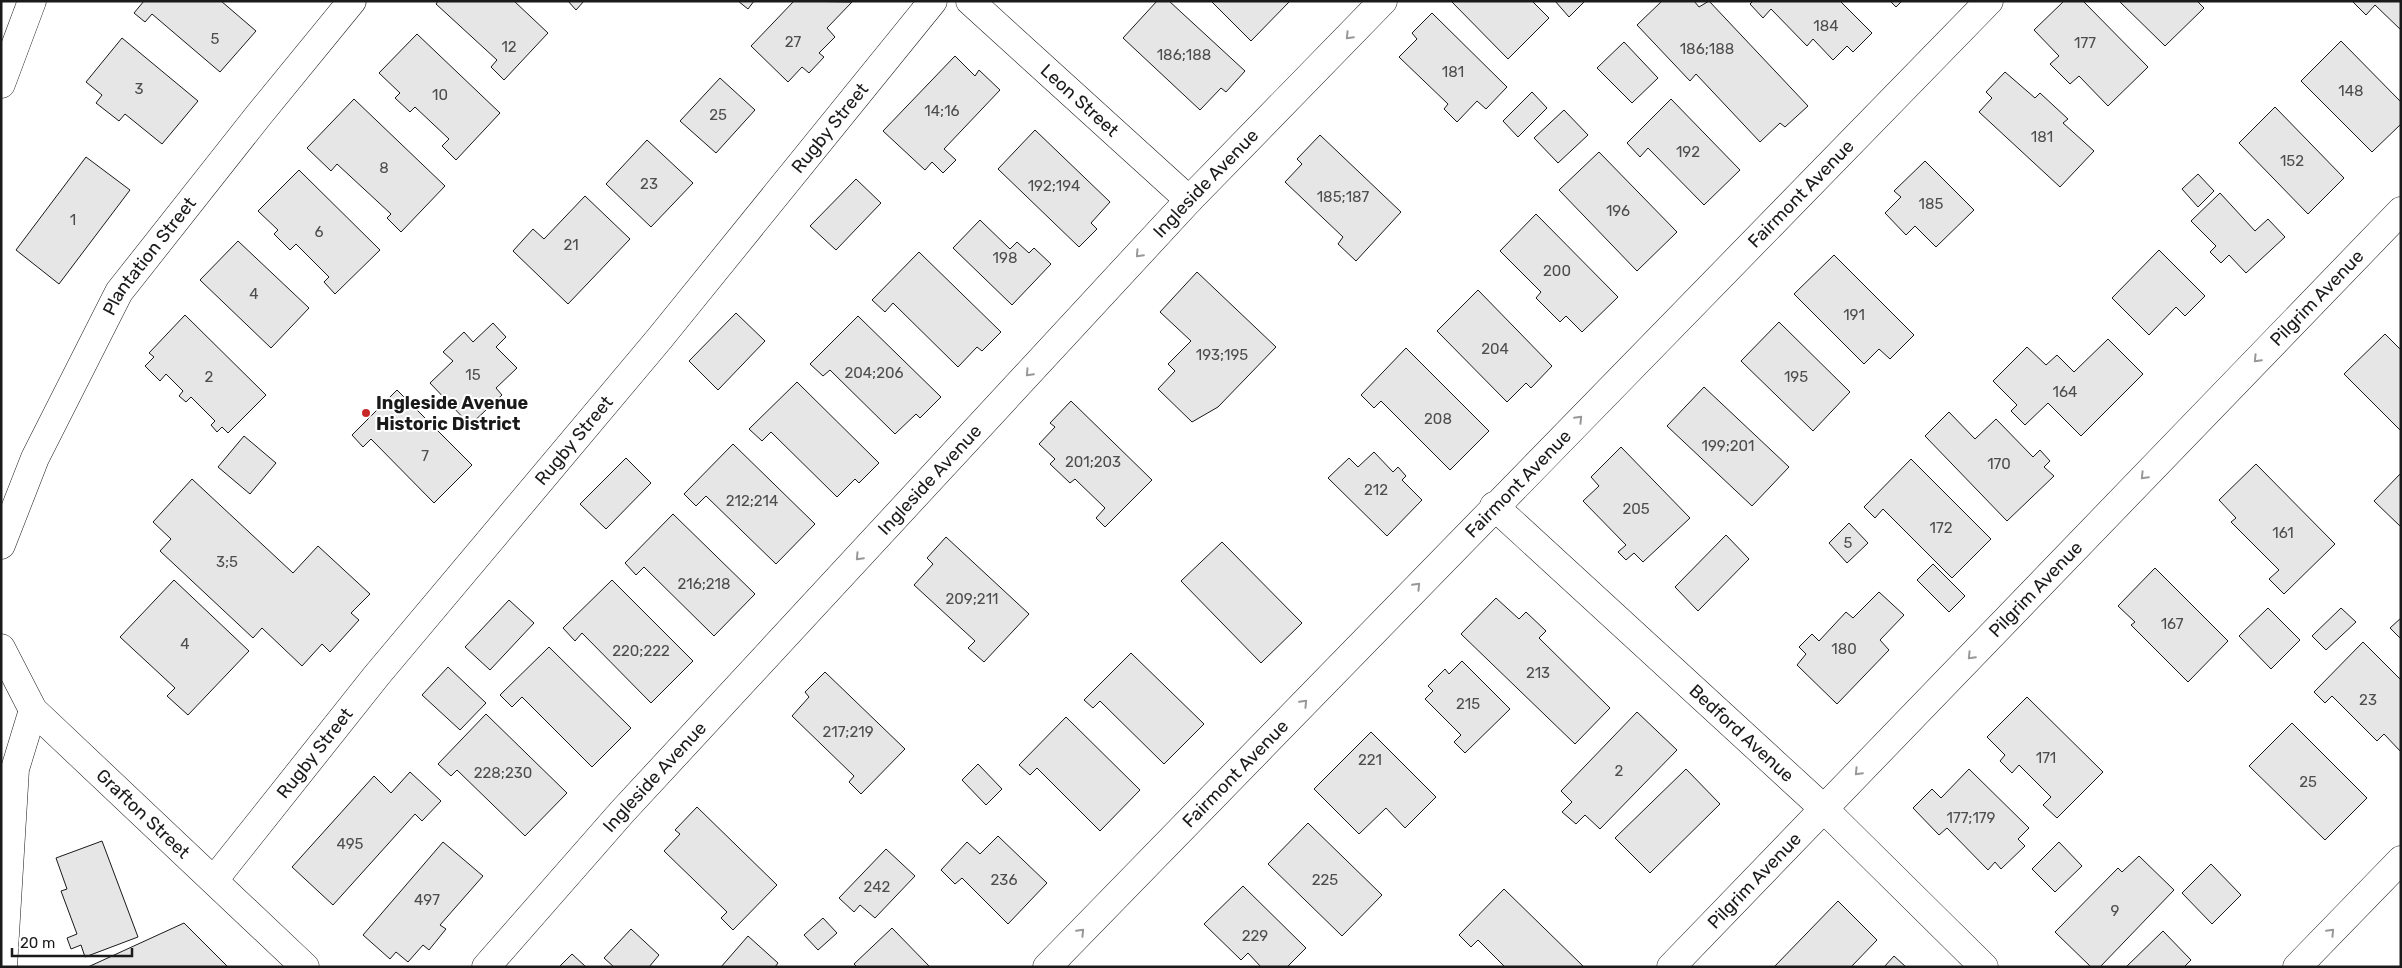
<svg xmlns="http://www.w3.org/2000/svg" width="2402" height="968" font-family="Rubik,sans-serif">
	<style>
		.building { fill: #e6e6e6; stroke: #1a1a1a }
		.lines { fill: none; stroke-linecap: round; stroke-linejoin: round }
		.minor-casing { stroke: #1a1a1a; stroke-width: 29 }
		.major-casing { stroke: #1a1a1a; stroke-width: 29 }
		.highway-casing { stroke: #1a1a1a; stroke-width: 29 }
		.minor { stroke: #fff; stroke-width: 28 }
		.major { stroke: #fff; stroke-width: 28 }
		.highway { stroke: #fff; stroke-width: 28 }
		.oneway { stroke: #989898 }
		.poi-dot { fill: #c62828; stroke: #fff; stroke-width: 2 }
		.labels { text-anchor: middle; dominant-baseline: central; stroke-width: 4; stroke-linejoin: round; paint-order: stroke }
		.number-label { font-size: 15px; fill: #4d4d4d }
		.street-label { font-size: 18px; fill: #1a1a1a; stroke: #fff }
		.poi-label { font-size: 18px; font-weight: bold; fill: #1a1a1a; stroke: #fff; text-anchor: start }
	</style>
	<rect width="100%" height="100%" fill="#fff"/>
	<!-- building -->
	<g class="building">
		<path d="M144 1H221L256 31 220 72 152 14 145 22 134 13Z"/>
		<path d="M438 1H514L548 33 504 80 491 67 497 60 436 4Z"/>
		<path d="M568 1H584L576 10Z"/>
		<path d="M738 1H754L748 9Z"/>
		<path d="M794 1 852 2 827 28 835 37 819 53 824 57 809 73 802 67 788 82 751 46Z"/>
		<path d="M1157 1H1169L1245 71 1226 92 1221 88 1200 110 1123 38Z"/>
		<path d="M1211 1H1290L1251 41Z"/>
		<path d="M1451 1H1532L1549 18 1508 59Z"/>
		<path d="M1555 1H1585L1569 17Z"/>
		<path d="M1662 1H1694L1699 7 1709 1 1808 106 1785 127 1780 123 1760 142 1696 74 1690 81 1637 25Z"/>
		<path d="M1753 1H1840L1872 33 1853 52 1847 46 1833 60 1813 39 1807 46 1771 9 1763 18 1750 4Z"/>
		<path d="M1890 1H1902L1896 7Z"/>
		<path d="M2064 1H2083L2148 67 2108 106 2079 76 2070 84 2050 64 2059 56 2034 30Z"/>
		<path d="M2119 1H2197L2204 8 2165 46Z"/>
		<path d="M2352 1H2401V30L2375 5 2366 15Z"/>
		<path d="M1432 13 1507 87 1486 109 1477 101 1457 122 1444 109 1448 104 1399 57 1417 39 1412 33Z"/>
		<path d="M417 34 500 113 456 160 442 146 449 139 415 107 410 112 395 98 400 93 379 73Z"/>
		<path d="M122 38 198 101 162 144 125 114 119 121 96 103 102 95 86 82Z"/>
		<path d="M2341 41 2401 102V124L2372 152 2301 81Z"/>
		<path d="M1624 42 1658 78 1632 103 1597 68Z"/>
		<path d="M955 56 975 76 979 70 1000 90 944 149 956 160 943 173 932 162 925 170 883 131Z"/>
		<path d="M2005 72 2035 98 2040 93 2068 119 2063 123 2094 151 2060 187 1979 112 1992 98 1986 92Z"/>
		<path d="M720 78 755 110 716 153 680 121Z"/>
		<path d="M1532 92 1547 108 1518 137 1503 121Z"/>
		<path d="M354 99 445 186 401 232 387 218 391 214 337 164 331 171 307 148Z"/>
		<path d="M1671 99 1740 170 1704 205 1648 148 1640 157 1627 143Z"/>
		<path d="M2275 107 2344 178 2308 214 2239 143Z"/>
		<path d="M1564 110 1588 135 1558 163 1534 138Z"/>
		<path d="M1035 130 1110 202 1091 223 1097 229 1079 247 998 169Z"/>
		<path d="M1320 135 1401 212 1356 261 1338 244 1343 237 1285 182 1302 164 1297 159Z"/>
		<path d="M647 140 693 183 651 227 606 184Z"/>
		<path d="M1599 152 1677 232 1637 271 1559 190Z"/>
		<path d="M86 157 130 190 59 284 16 250Z"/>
		<path d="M1925 161 1974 210 1936 247 1915 226 1906 235 1885 213 1901 197 1894 191Z"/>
		<path d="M299 170 380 250 335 294 324 282 329 277 296 244 290 250 274 234 278 230 258 211Z"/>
		<path d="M2198 174 2214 191 2198 207 2182 189Z"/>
		<path d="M856 179 881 203 836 250 810 226Z"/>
		<path d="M2220 193 2255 231 2268 219 2285 237 2246 273 2229 255 2221 263 2210 252 2216 246 2191 221Z"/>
		<path d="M585 196 630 239 568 304 513 251 533 229 544 239Z"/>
		<path d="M1536 214 1618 297 1582 332 1566 316 1560 322 1536 298 1541 292 1500 251Z"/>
		<path d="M980 220 1010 249 1017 242 1029 253 1034 248 1051 264 1012 305 953 248Z"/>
		<path d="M238 241 309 308 271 348 200 280Z"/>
		<path d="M2159 250 2205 296 2185 316 2176 307 2149 335 2112 298Z"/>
		<path d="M919 252 1001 332 982 351 977 347 958 367 893 303 885 312 872 300Z"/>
		<path d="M1834 255 1914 335 1890 359 1879 349 1864 364 1794 294Z"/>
		<path d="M1197 272 1276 347 1218 407 1192 422 1158 389 1175 371 1168 364 1191 341 1160 312Z"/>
		<path d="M1478 290 1552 366 1531 388 1526 383 1507 402 1437 331Z"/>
		<path d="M736 313 765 341 718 390 689 361Z"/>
		<path d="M185 315 266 395 228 433 222 427 217 432 211 425 215 421 191 397 186 402 179 396 183 391 166 374 160 381 145 366 154 357 149 353Z"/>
		<path d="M858 316 941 397 920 418 916 414 895 434 830 370 823 376 810 364Z"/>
		<path d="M1779 322 1850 392 1813 431 1741 361Z"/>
		<path d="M493 323 506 337 496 347 517 368 496 388 502 395 470 425 430 383 453 361 443 352 464 332 473 342Z"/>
		<path d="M2385 334 2401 350V431L2344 374Z"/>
		<path d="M2108 339 2143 374 2081 436 2048 403 2025 425 2011 411 2017 405 1993 381 2027 347 2046 365 2057 355 2074 372Z"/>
		<path d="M1406 348 1489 431 1450 470 1381 401 1374 408 1361 395Z"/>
		<path d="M797 382 879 463 859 483 855 479 837 497 771 432 762 441 749 429Z"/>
		<path d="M1704 387 1789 467 1752 506 1667 426Z"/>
		<path d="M397 390 472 465 434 503 371 439 363 447 352 435Z"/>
		<path d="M1071 401 1152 480 1105 527 1096 518 1105 508 1075 479 1070 483 1050 464 1055 459 1039 444 1055 427 1050 423Z"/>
		<path d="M1949 412 1975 439 1996 419 2033 457 2040 450 2050 461 2044 467 2054 476 2007 521 1925 436Z"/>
		<path d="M244 436 276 463 250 494 218 467Z"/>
		<path d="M733 444 815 524 776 564 706 496 696 506 684 494Z"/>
		<path d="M1621 447 1690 518 1643 562 1634 553 1626 560 1618 552 1626 545 1583 501 1599 486 1591 477Z"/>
		<path d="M1374 452 1393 472 1398 467 1406 476 1402 480 1422 500 1387 536 1328 478 1349 458 1358 467Z"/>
		<path d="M626 458 651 483 606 529 580 504Z"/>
		<path d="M1911 459 1991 539 1952 578 1883 509 1875 518 1864 507Z"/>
		<path d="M2256 464 2335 544 2284 594 2269 579 2279 570 2231 522 2236 518 2219 500Z"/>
		<path d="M2401 473V527L2374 501Z"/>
		<path d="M192 479 293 573 318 546 370 594 351 613 359 620 330 652 322 644 302 666 262 628 253 638 160 551 171 539 153 522Z"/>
		<path d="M673 514 755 594 714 636 644 567 636 575 625 563Z"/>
		<path d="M1849 523 1868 543 1847 563 1829 543Z"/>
		<path d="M1726 535 1749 559 1698 611 1675 587Z"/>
		<path d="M946 537 1029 614 984 662 968 648 975 641 914 585 933 564 927 558Z"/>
		<path d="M1222 542 1302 623 1261 663 1181 581Z"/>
		<path d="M1933 564 1965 596 1949 612 1917 580Z"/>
		<path d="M2155 568 2228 641 2188 682 2131 625 2135 622 2118 606Z"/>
		<path d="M174 580 249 651 188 715 167 696 175 688 120 637Z"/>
		<path d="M612 580 693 661 651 703 582 633 575 641 563 628Z"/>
		<path d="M1879 592 1904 615 1880 640 1889 650 1837 704 1797 665 1806 654 1799 647 1812 634 1819 641 1846 612 1853 618Z"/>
		<path d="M1496 598 1519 619 1526 612 1546 631 1539 638 1610 708 1575 744 1461 634Z"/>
		<path d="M509 600 534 623 490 670 465 647Z"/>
		<path d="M2268 608 2300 640 2271 669 2239 636Z"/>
		<path d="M2341 608 2356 622 2326 650 2312 636Z"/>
		<path d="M2401 618V639L2390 628Z"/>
		<path d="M2363 642 2401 680V752L2384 734 2377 741 2332 696 2325 703 2314 692Z"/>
		<path d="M549 647 631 728 592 767 522 697 512 707 500 695Z"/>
		<path d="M1131 653 1204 724 1164 764 1100 701 1093 708 1084 700Z"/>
		<path d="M1462 661 1510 709 1465 753 1454 742 1461 735 1425 699 1433 691 1428 686 1445 669 1449 674Z"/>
		<path d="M448 667 486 703 460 730 422 695Z"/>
		<path d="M825 672 905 749 861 794 849 782 854 776 792 716 809 697 805 692Z"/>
		<path d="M2027 697 2103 772 2057 818 2043 805 2051 797 2019 765 2012 773 2000 761 2005 755 1987 737Z"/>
		<path d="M1637 712 1677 750 1600 829 1585 815 1576 824 1562 812 1572 802 1561 791Z"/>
		<path d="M486 714 567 793 525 836 457 770 451 776 438 764Z"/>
		<path d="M1066 717 1140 790 1100 831 1037 768 1030 775 1019 765Z"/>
		<path d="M2292 723 2367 798 2325 840 2249 766Z"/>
		<path d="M1371 732 1436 797 1405 828 1386 808 1359 834 1314 789Z"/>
		<path d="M978 764 1002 789 986 805 962 780Z"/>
		<path d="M1686 769 1720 804 1650 873 1615 838Z"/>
		<path d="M1969 769 2029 828 2018 839 2025 846 2001 869 1995 862 1988 870 1947 828 1939 835 1913 808 1932 789 1941 798Z"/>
		<path d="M410 772 441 801 422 821 415 814 333 905 292 867 374 776 391 793Z"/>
		<path d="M697 807 777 885 733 930 721 918 727 912 664 851 680 834 675 830Z"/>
		<path d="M1308 823 1382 895 1342 936 1268 864Z"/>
		<path d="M998 836 1047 883 1008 924 962 878 955 884 941 870 967 842 980 854Z"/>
		<path d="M102 841 138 937 85 957 81 945 71 949 67 938 77 934 61 891 67 889 56 858Z"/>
		<path d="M443 842 483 876 440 925 446 929 429 950 423 945 408 962 396 952 390 959 363 935Z"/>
		<path d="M2059 842 2082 866 2055 892 2032 869Z"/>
		<path d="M886 849 915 876 875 918 860 905 854 912 839 898Z"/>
		<path d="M2139 856 2174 890 2100 967H2091L2055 932 2118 868 2122 872Z"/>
		<path d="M2211 864 2241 895 2212 924 2182 893Z"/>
		<path d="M1243 886 1306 948 1287 967H1261L1248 953 1241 960 1204 924Z"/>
		<path d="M1504 889 1584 967H1505L1478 940 1471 947 1459 935Z"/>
		<path d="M1838 901 1877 940 1851 967H1774Z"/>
		<path d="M823 918 837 933 818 950 804 935Z"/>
		<path d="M184 923 228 967H88Z"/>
		<path d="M892 928 930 967H857L854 964Z"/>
		<path d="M631 929 659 955 649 967H614L604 958Z"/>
		<path d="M2163 931 2191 960 2184 967H2126Z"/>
		<path d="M748 936 778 963 775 967H721Z"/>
		<path d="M572 954 586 967H559Z"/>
		<path d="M1894 956 1906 967H1884Z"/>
	</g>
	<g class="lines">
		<!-- minor casing -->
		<g class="minor-casing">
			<g id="minor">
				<path id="s1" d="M970 1 1189 200"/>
				<path id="s2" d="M1494 506 1823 808 1984 967"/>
				<path id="s3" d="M1 545 35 458 119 292 258 116 352 1"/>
				<path id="s4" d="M214 880 377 675 660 338 933 1"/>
				<path id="s5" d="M486 967 622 812 1189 200 1383 1"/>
				<path id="s6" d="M1047 967 1989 1"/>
				<path id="s7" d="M1671 967 2401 211"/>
				<path d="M2297 967 2401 860"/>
			</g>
		</g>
		<!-- major casing -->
		<g class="major-casing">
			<path id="major" d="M3 967 15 769 33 710"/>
		</g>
		<!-- highway casing -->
		<g class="highway-casing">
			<g id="highway">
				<path d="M1 84 32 1"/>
				<path id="s8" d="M1 648 33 710 305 967"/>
			</g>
		</g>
		<!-- minor -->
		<use href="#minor" class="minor"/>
		<!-- major -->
		<use href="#major" class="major"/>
		<!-- highway -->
		<use href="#highway" class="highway"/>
	</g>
	<!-- one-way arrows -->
	<defs><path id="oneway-chevron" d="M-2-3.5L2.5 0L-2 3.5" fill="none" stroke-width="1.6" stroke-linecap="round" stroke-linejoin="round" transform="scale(1.25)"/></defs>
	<g class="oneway">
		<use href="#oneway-chevron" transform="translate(1349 36) rotate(134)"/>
		<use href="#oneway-chevron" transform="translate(1139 254) rotate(133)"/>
		<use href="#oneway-chevron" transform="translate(2257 359) rotate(134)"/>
		<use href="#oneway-chevron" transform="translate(1029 373) rotate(133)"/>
		<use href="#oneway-chevron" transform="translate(1579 419) rotate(-46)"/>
		<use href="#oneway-chevron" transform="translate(2144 476) rotate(134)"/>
		<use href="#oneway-chevron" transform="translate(859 557) rotate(133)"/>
		<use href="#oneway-chevron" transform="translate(1417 586) rotate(-46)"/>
		<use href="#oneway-chevron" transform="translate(1971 656) rotate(134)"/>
		<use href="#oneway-chevron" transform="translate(1304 703) rotate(-46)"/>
		<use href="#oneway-chevron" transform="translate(1858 772) rotate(134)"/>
		<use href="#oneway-chevron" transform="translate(1081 932) rotate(-46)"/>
		<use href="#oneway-chevron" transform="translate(2331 932) rotate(-46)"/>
	</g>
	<!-- markers -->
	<circle class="poi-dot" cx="366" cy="413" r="5"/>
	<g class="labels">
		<!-- number labels -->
		<g class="number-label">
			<text x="1826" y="26">184</text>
			<text x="215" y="39">5</text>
			<text x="793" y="42">27</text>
			<text x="2085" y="43">177</text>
			<text x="509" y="47">12</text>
			<text x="1707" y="49">186;188</text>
			<text x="1184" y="55">186;188</text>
			<text x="1453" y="72">181</text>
			<text x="139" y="89">3</text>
			<text x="2351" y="91">148</text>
			<text x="440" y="95">10</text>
			<text x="942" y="111">14;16</text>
			<text x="718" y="115">25</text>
			<text x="2042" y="137">181</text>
			<text x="1688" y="152">192</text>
			<text x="2292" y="161">152</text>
			<text x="384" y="168">8</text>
			<text x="649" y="184">23</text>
			<text x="1054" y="186">192;194</text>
			<text x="1343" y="197">185;187</text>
			<text x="1931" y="204">185</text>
			<text x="1618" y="211">196</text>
			<text x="73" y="220">1</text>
			<text x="319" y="232">6</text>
			<text x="571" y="245">21</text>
			<text x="1005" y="258">198</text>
			<text x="1557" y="271">200</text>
			<text x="254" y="294">4</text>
			<text x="1854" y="315">191</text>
			<text x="1495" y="349">204</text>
			<text x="1222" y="355">193;195</text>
			<text x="874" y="373">204;206</text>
			<text x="473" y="375">15</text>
			<text x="209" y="377">2</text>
			<text x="1796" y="377">195</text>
			<text x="2065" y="392">164</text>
			<text x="1438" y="419">208</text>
			<text x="1728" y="446">199;201</text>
			<text x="425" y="456">7</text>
			<text x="1093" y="462">201;203</text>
			<text x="1999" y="464">170</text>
			<text x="1376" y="490">212</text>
			<text x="752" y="501">212;214</text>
			<text x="1636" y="509">205</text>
			<text x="1941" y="528">172</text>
			<text x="2283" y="533">161</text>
			<text x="1848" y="543">5</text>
			<text x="227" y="562">3;5</text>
			<text x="704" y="584">216;218</text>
			<text x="972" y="599">209;211</text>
			<text x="2172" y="624">167</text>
			<text x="185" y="644">4</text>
			<text x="1844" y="649">180</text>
			<text x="641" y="651">220;222</text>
			<text x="1538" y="673">213</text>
			<text x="2368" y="700">23</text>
			<text x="1468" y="704">215</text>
			<text x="848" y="732">217;219</text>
			<text x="2046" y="758">171</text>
			<text x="1370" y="760">221</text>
			<text x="1619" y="771">2</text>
			<text x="503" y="773">228;230</text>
			<text x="2308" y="782">25</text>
			<text x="1971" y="818">177;179</text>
			<text x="350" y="844">495</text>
			<text x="1004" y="880">236</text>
			<text x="1325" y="880">225</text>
			<text x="877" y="887">242</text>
			<text x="427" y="900">497</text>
			<text x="2115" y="911">9</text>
			<text x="1255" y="936">229</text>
		</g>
		<!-- street labels -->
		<g class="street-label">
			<text stroke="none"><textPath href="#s1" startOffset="148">Leon Street</textPath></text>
			<text stroke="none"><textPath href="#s4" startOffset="972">Rugby Street</textPath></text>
			<text stroke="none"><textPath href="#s5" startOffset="1064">Ingleside Avenue</textPath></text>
			<text stroke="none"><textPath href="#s6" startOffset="1080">Fairmont Avenue</textPath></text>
			<text stroke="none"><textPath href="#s3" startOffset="326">Plantation Street</textPath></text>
			<text stroke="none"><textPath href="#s7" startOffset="930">Pilgrim Avenue</textPath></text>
			<text stroke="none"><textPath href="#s4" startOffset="568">Rugby Street</textPath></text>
			<text stroke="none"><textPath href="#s5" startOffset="659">Ingleside Avenue</textPath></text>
			<text stroke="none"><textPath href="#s6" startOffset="675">Fairmont Avenue</textPath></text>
			<text stroke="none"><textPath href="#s7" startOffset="525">Pilgrim Avenue</textPath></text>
			<text stroke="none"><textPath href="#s2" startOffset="336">Bedford Avenue</textPath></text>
			<text stroke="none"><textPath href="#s4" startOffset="162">Rugby Street</textPath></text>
			<text stroke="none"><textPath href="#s6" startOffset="270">Fairmont Avenue</textPath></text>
			<text stroke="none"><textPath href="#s5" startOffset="254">Ingleside Avenue</textPath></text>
			<text stroke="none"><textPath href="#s8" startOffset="221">Grafton Street</textPath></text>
			<text stroke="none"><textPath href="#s7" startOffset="120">Pilgrim Avenue</textPath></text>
		</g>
		<!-- poi labels -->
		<g class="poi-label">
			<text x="376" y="403">Ingleside Avenue<tspan x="376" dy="21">Historic District</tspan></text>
		</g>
	</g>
	<!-- border -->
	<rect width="2402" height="968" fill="none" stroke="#1a1a1a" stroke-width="5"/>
	<!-- scale -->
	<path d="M12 948v8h120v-8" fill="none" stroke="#1a1a1a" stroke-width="2.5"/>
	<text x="20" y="948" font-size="15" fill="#1a1a1a" stroke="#ffffff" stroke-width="4" paint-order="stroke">20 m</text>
</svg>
